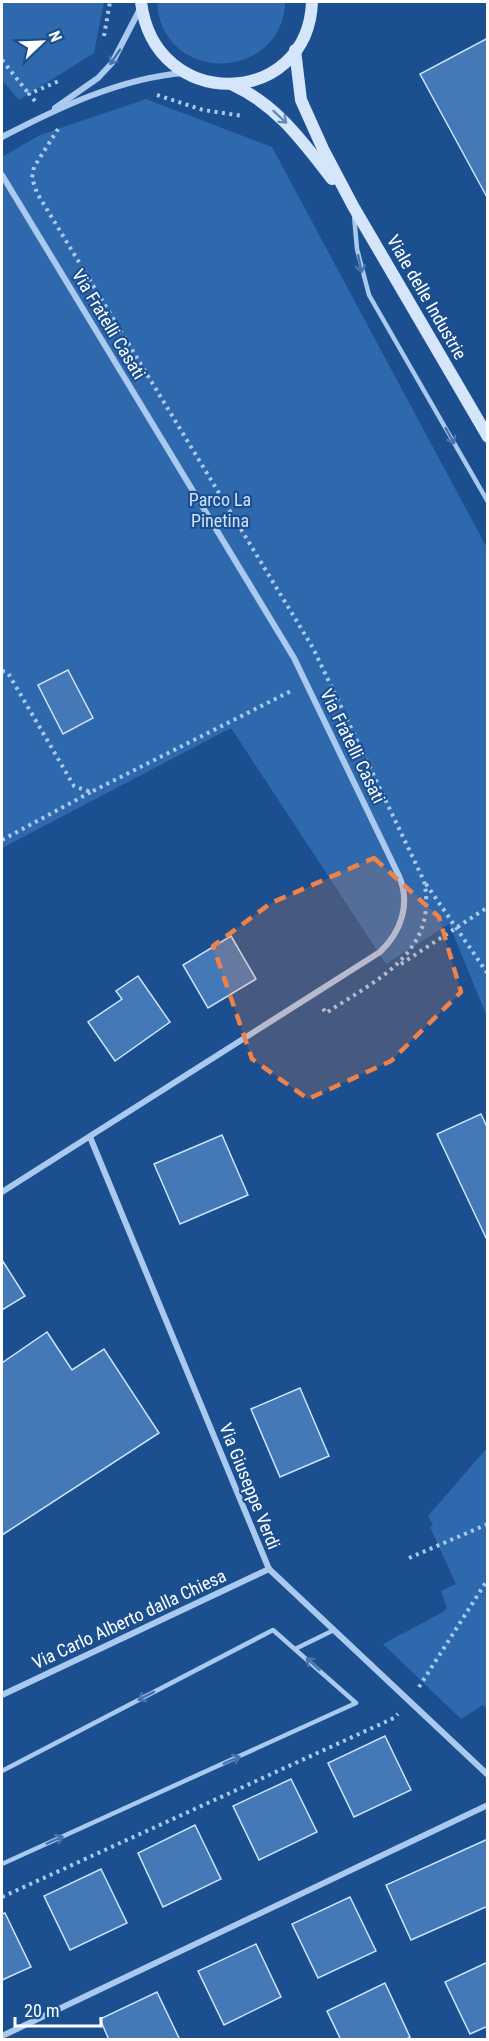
<svg xmlns="http://www.w3.org/2000/svg" width="489" height="2041" font-family="'Roboto Condensed',sans-serif">
	<style>
		.green { fill: #2e69ad }
		.building { fill: #4478b7; stroke: #cfe3fa; stroke-width: 1.5 }
		.lines { fill: none; stroke-linecap: round; stroke-linejoin: round }
		.path { stroke: #a9c9ee; stroke-width: 4; stroke-dasharray: 3 4.5; stroke-linecap: butt }
		.lane { stroke: #a9c9ee; stroke-width: 4.5 }
		.street { stroke: #a9c9ee; stroke-width: 6 }
		.secondary { stroke: #d6e6fa; stroke-width: 12 }
		.oneway { stroke: #4674ac }
		.oneway2 { stroke: #668bba }
		.marked { fill: #ee8249; fill-opacity: 0.2; stroke: #ee8249; stroke-width: 4.5; stroke-dasharray: 12 8; stroke-linejoin: round }
		.labels { text-anchor: middle; dominant-baseline: central; stroke-width: 4.5; stroke-linejoin: round; paint-order: stroke }
		.street-label { font-size: 18px; fill: #fff; stroke: #1b4f8f }
		.park-label { font-size: 18px; fill: #cfe3fa; stroke: #1b4f8f }
	</style>
	<rect width="100%" height="100%" fill="#1b4f8f"/>
	<!-- green -->
	<g class="green">
		<path d="M2 2H104L94 53 19 100 2 80Z"/>
		<path d="M157 2H285C284 73 182 87 160 20 158 14 158 7 157 2Z"/>
		<path d="M146 99 272 147 487 548V1017L449 924 386 964 231 728 2 848V157L40 135Z"/>
		<path d="M487 1448V1709L483 1705 461 1719 383 1644 443 1612 447 1608 441 1591 456 1584 430 1527 433 1525 428 1516Z"/>
	</g>
	<!-- building -->
	<g class="building">
		<path d="M488 38V199L420 74Z"/>
		<path d="M68 670 93 718 63 734 38 685Z"/>
		<path d="M231 936 256 979 208 1008 183 965Z"/>
		<path d="M138 976 170 1022 115 1061 88 1022 122 999 116 991Z"/>
		<path d="M481 1114 488 1129V1242L437 1134Z"/>
		<path d="M222 1135 248 1195 180 1224 154 1164Z"/>
		<path d="M2 1260 25 1296 2 1310Z"/>
		<path d="M47 1332 72 1370 104 1349 159 1433 2 1535V1363Z"/>
		<path d="M300 1388 329 1456 280 1477 251 1409Z"/>
		<path d="M385 1736 411 1790 354 1817 328 1763Z"/>
		<path d="M291 1779 317 1832 259 1860 233 1806Z"/>
		<path d="M195 1825 221 1879 163 1907 138 1853Z"/>
		<path d="M488 1839V1906L411 1940 386 1885Z"/>
		<path d="M101 1869 127 1923 70 1950 44 1896Z"/>
		<path d="M350 1897 376 1951 318 1978 292 1924Z"/>
		<path d="M5 1913 31 1967 2 1980V1914Z"/>
		<path d="M256 1944 281 1997 224 2025 198 1971Z"/>
		<path d="M488 1962V2026L470 2034 445 1982Z"/>
		<path d="M385 1983 410 2037 405 2040H341L327 2011Z"/>
		<path d="M157 1992 180 2040H109L100 2019Z"/>
	</g>
	<g class="lines">
		<!-- path -->
		<g class="path">
			<path d="M104 36 110 2"/>
			<path d="M2 60 29 94"/>
			<path d="M157 95 203 110 243 116"/>
			<path d="M35 101 29 94 61 80"/>
			<path d="M58 129 34 167 32 178 37 193 313 648 424 881C439 953 376 980 326 1013L322 1007"/>
			<path d="M2 671 8 673 74 786 91 792 293 690"/>
			<path d="M2 840 91 792"/>
			<path d="M426 884 488 974"/>
			<path d="M401 964 488 907"/>
			<path d="M409 1558 488 1524"/>
			<path d="M419 1687 488 1579"/>
			<path d="M2 1897 394 1718 398 1714"/>
		</g>
		<!-- lane -->
		<g class="lane">
			<path d="M354 215 357 249 369 295 488 502"/>
			<path d="M295 1649 334 1630"/>
			<path d="M2 1771 273 1630 356 1703 2 1864"/>
		</g>
		<!-- street -->
		<g class="street">
			<path d="M55 108 98 78 112 63 141 7"/>
			<path d="M2 137C58 108 120 78 184 73"/>
			<path d="M2 175 294 658 399 876C411 904 401 932 380 952L2 1192"/>
			<path d="M90 1137 269 1569 488 1775"/>
			<path d="M2 1695 269 1569"/>
			<path d="M2 2036 488 1805"/>
		</g>
		<!-- secondary -->
		<g class="secondary">
			<path d="M141 2C155 114 308 108 312 2"/>
			<path d="M295 50 301 100 323 149 353 206 488 437"/>
			<path d="M233 85C277 105 303 142 332 179"/>
		</g>
	</g>
	<!-- one-way arrows -->
	<defs><path id="oneway-shaft" d="M-6 0H5M1.5-3L5.5 0L1.5 3" fill="none" stroke-width="1.6" stroke-linecap="round" stroke-linejoin="round" transform="scale(1.5)"/></defs>
	<g class="oneway">
		<use href="#oneway-shaft" transform="translate(115 57) rotate(124)"/>
		<use href="#oneway-shaft" transform="translate(360 264) rotate(78)"/>
		<use href="#oneway-shaft" transform="translate(450 436) rotate(61)"/>
		<use href="#oneway-shaft" transform="translate(313 1664) rotate(-138)"/>
		<use href="#oneway-shaft" transform="translate(146 1696) rotate(153)"/>
		<use href="#oneway-shaft" transform="translate(232 1760) rotate(-24)"/>
		<use href="#oneway-shaft" transform="translate(55 1840) rotate(-24)"/>
	</g>
	<use class="oneway2" href="#oneway-shaft" transform="translate(280 117) rotate(43)"/>
	<!-- marked area -->
	<path class="marked" d="M374 858 439 917 461 992 391 1061 308 1099 252 1059 213 946 271 903Z"/>
	<g class="labels">
		<!-- street labels -->
		<g class="street-label">
			<text transform="translate(427 297) rotate(60)">Viale delle Industrie</text>
			<text transform="translate(109 324) rotate(59)">Via Fratelli Casati</text>
			<text transform="translate(353 746) rotate(64)">Via Fratelli Casati</text>
			<text transform="translate(250 1486) rotate(68)">Via Giuseppe Verdi</text>
			<text transform="translate(129 1619) rotate(-25)">Via Carlo Alberto dalla Chiesa</text>
		</g>
		<!-- park labels -->
		<g class="park-label">
			<text x="220" y="499">Parco La<tspan x="220" dy="21">Pinetina</tspan></text>
		</g>
	</g>
	<!-- border -->
	<rect width="489" height="2041" fill="none" stroke="#ffffff" stroke-width="6"/>
	<!-- north arrow -->
	<g transform="translate(42 42) rotate(67)" stroke="#1b4f8f" stroke-width="4.5" paint-order="stroke">
	<path d="M0-4.5L10 22L0 15L-10 22Z" fill="#ffffff"/>
	<text y="-9" font-size="16" font-weight="bold" text-anchor="middle" fill="#ffffff">N</text>
	</g>
	<!-- scale -->
	<path d="M15 2017v9h86v-9" fill="none" stroke="#ffffff" stroke-width="3"/>
	<text x="24" y="2017" font-size="18" fill="#ffffff" stroke="#1b4f8f" stroke-width="4.5" paint-order="stroke">20 m</text>
</svg>
